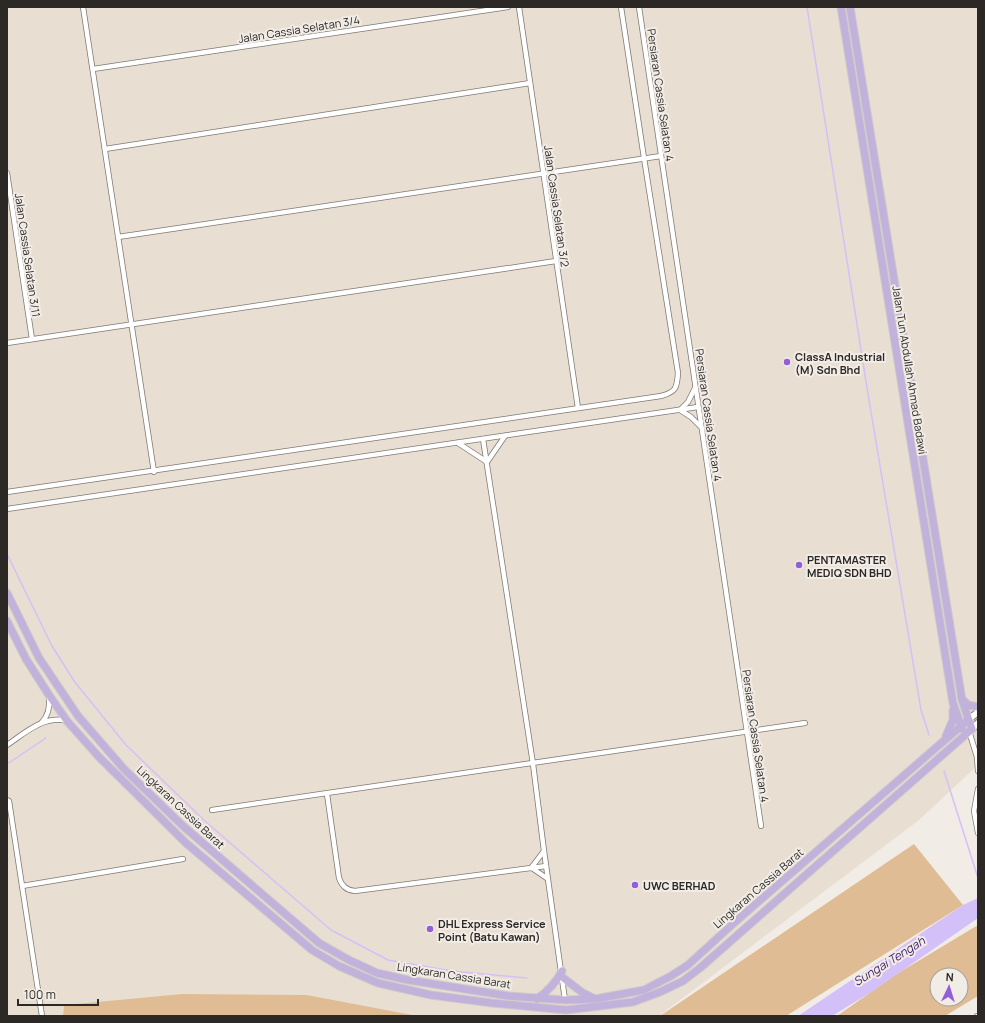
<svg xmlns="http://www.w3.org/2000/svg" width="985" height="1023" font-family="Manrope,sans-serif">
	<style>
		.built { fill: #e9ded2 }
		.green { fill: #e0bc94; fill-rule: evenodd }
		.water { fill: #d4c0f9 }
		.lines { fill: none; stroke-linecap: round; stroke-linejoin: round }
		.stream { stroke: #d4c0f9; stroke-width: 1.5 }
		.minor-casing { stroke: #7e7974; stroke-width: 6 }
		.tertiary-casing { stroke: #7e7974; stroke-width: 8 }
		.primary-casing { stroke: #cccbcb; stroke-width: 9 }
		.minor { stroke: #fff; stroke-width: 4.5 }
		.tertiary { stroke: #fff; stroke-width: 6 }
		.primary { stroke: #c1b1db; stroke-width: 7 }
		.poi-dot { fill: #925fd9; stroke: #f2ece6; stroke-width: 1.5 }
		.labels { text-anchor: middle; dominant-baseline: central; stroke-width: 4; stroke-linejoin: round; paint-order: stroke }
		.street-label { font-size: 11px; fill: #2b2826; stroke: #f2ece6 }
		.poi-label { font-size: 11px; font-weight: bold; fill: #2b2826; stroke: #f2ece6; text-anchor: start }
		.water-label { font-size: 12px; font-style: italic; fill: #421e6e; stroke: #f2ece6 }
	</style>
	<rect width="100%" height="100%" fill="#f2ece6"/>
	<!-- built -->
	<path class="built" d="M7 7H978V765L919 820 659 1016H418L307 995 182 994 64 1005 63 1016H7Z"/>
	<!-- green -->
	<g class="green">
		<path d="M914 844 963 905 786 1016H660Z"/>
		<path d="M978 925V996L945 1016H837L895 975ZM937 975H961V999H937Z"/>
		<path d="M182 994 307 995 418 1016H63L64 1005Z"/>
	</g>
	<!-- water -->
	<path class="water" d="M978 898V918L873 991 832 1016H798L963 905Z"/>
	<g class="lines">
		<!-- stream -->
		<g class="stream">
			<path d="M807 7 868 394 921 710 929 735"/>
			<path d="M7 554 52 646 74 681 126 745 207 823 331 930 388 960 452 971 527 978"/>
			<path d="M7 764 46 738"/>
			<path d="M944 771 978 878"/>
		</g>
		<!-- minor casing -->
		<g class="minor-casing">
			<g id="minor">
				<path d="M83 7 154 472"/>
				<path d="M519 7 578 408"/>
				<path d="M639 7 761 826"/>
				<path d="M93 69 508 7"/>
				<path d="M105 149 530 83"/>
				<path d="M7 173 32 339"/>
				<path d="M118 237 661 156"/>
				<path d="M7 343 556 261"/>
				<path d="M695 388 688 402 680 410 691 417 701 427"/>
				<path d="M483 439 533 764 544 851 565 1000"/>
				<path d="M458 443 487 462 505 436"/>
				<path d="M7 492 661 396C676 392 677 388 678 373L644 158 621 7"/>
				<path d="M7 509 698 407"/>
				<path d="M42 722C49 715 50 707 49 697"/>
				<path d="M969 731 977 757 978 771"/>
				<path d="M7 745C25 733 44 715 67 721"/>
				<path d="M978 789 974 811 978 833"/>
				<path d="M327 794 339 878C342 886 346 890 355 891L546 866"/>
				<path d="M7 800 9 801 42 1016"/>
				<path d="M212 810 805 723"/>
				<path d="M531 868 544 851"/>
				<path d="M532 868 548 879"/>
				<path d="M22 886 183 859"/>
				<path d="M977 1016H978"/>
			</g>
		</g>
		<!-- tertiary casing -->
		<g class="tertiary-casing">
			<g id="tertiary">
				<path d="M968 720 978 712"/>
				<path d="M972 729 978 723"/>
			</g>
		</g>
		<!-- primary casing -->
		<g class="primary-casing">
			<g id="primary">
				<path d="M841 7 953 703 962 729"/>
				<path d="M7 593 39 658 78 716 124 769 183 826 319 943 347 959 377 973 408 980 509 996 565 1000 595 999 644 990 671 976 688 965 735 922 968 720"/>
				<path d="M7 621 26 659 49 695 67 721 99 757 186 843 312 950 339 966 378 983 431 995 492 1003 566 1010 633 1002 660 992 683 981 700 968 972 729 962 700 850 7"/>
				<path d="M962 699 968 705 978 707"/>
				<path d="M946 736 953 720V710"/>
				<path d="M562 977 583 993 593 998"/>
				<path d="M537 999C548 991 556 983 562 971"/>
			</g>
		</g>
		<!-- minor -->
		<use href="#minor" class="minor"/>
		<!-- tertiary -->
		<use href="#tertiary" class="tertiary"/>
		<!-- primary -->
		<use href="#primary" class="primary"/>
	</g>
	<!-- markers -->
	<g class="poi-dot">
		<circle cx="787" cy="362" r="4"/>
		<circle cx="799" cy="565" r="4"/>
		<circle cx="635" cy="885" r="4"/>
		<circle cx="430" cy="929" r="4"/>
	</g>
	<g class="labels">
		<!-- street labels -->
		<g class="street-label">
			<text transform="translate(299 29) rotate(-9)">Jalan Cassia Selatan 3/4</text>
			<text transform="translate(661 95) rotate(82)">Persiaran Cassia Selatan 4</text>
			<text transform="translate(557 206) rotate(82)">Jalan Cassia Selatan 3/2</text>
			<text transform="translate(28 255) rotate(82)">Jalan Cassia Selatan 3/11</text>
			<text transform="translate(910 370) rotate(81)">Jalan Tun Abdullah Ahmad Badawi</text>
			<text transform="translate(709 415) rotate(82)">Persiaran Cassia Selatan 4</text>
			<text transform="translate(756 736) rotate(82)">Persiaran Cassia Selatan 4</text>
			<text transform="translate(181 807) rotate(43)">Lingkaran Cassia Barat</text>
			<text transform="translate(758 888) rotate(-41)">Lingkaran Cassia Barat</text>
			<text transform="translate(454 975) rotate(9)">Lingkaran Cassia Barat</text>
		</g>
		<!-- poi labels -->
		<g class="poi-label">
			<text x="795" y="356">ClassA Industrial<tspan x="795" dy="13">(M) Sdn Bhd</tspan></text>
			<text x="807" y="559">PENTAMASTER<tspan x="807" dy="13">MEDIQ SDN BHD</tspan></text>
			<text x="643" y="885">UWC BERHAD</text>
			<text x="438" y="923">DHL Express Service<tspan x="438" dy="13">Point (Batu Kawan)</tspan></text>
		</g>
		<!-- water labels -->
		<g class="water-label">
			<text transform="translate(889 961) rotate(-32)">Sungai Tengah</text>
		</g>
	</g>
	<!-- border -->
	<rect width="985" height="1023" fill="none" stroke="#2b2826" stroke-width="16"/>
	<!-- north arrow -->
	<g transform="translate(949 987) rotate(4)"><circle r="19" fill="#f2ece6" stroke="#a29e99"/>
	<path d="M0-3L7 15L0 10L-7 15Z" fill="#925fd9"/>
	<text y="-6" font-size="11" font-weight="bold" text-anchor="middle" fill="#2b2826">N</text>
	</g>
	<!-- scale -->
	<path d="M18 999v6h80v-6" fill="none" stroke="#2b2826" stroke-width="2"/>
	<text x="24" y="999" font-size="12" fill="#2b2826" stroke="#f2ece6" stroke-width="3" paint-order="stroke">100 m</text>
</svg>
